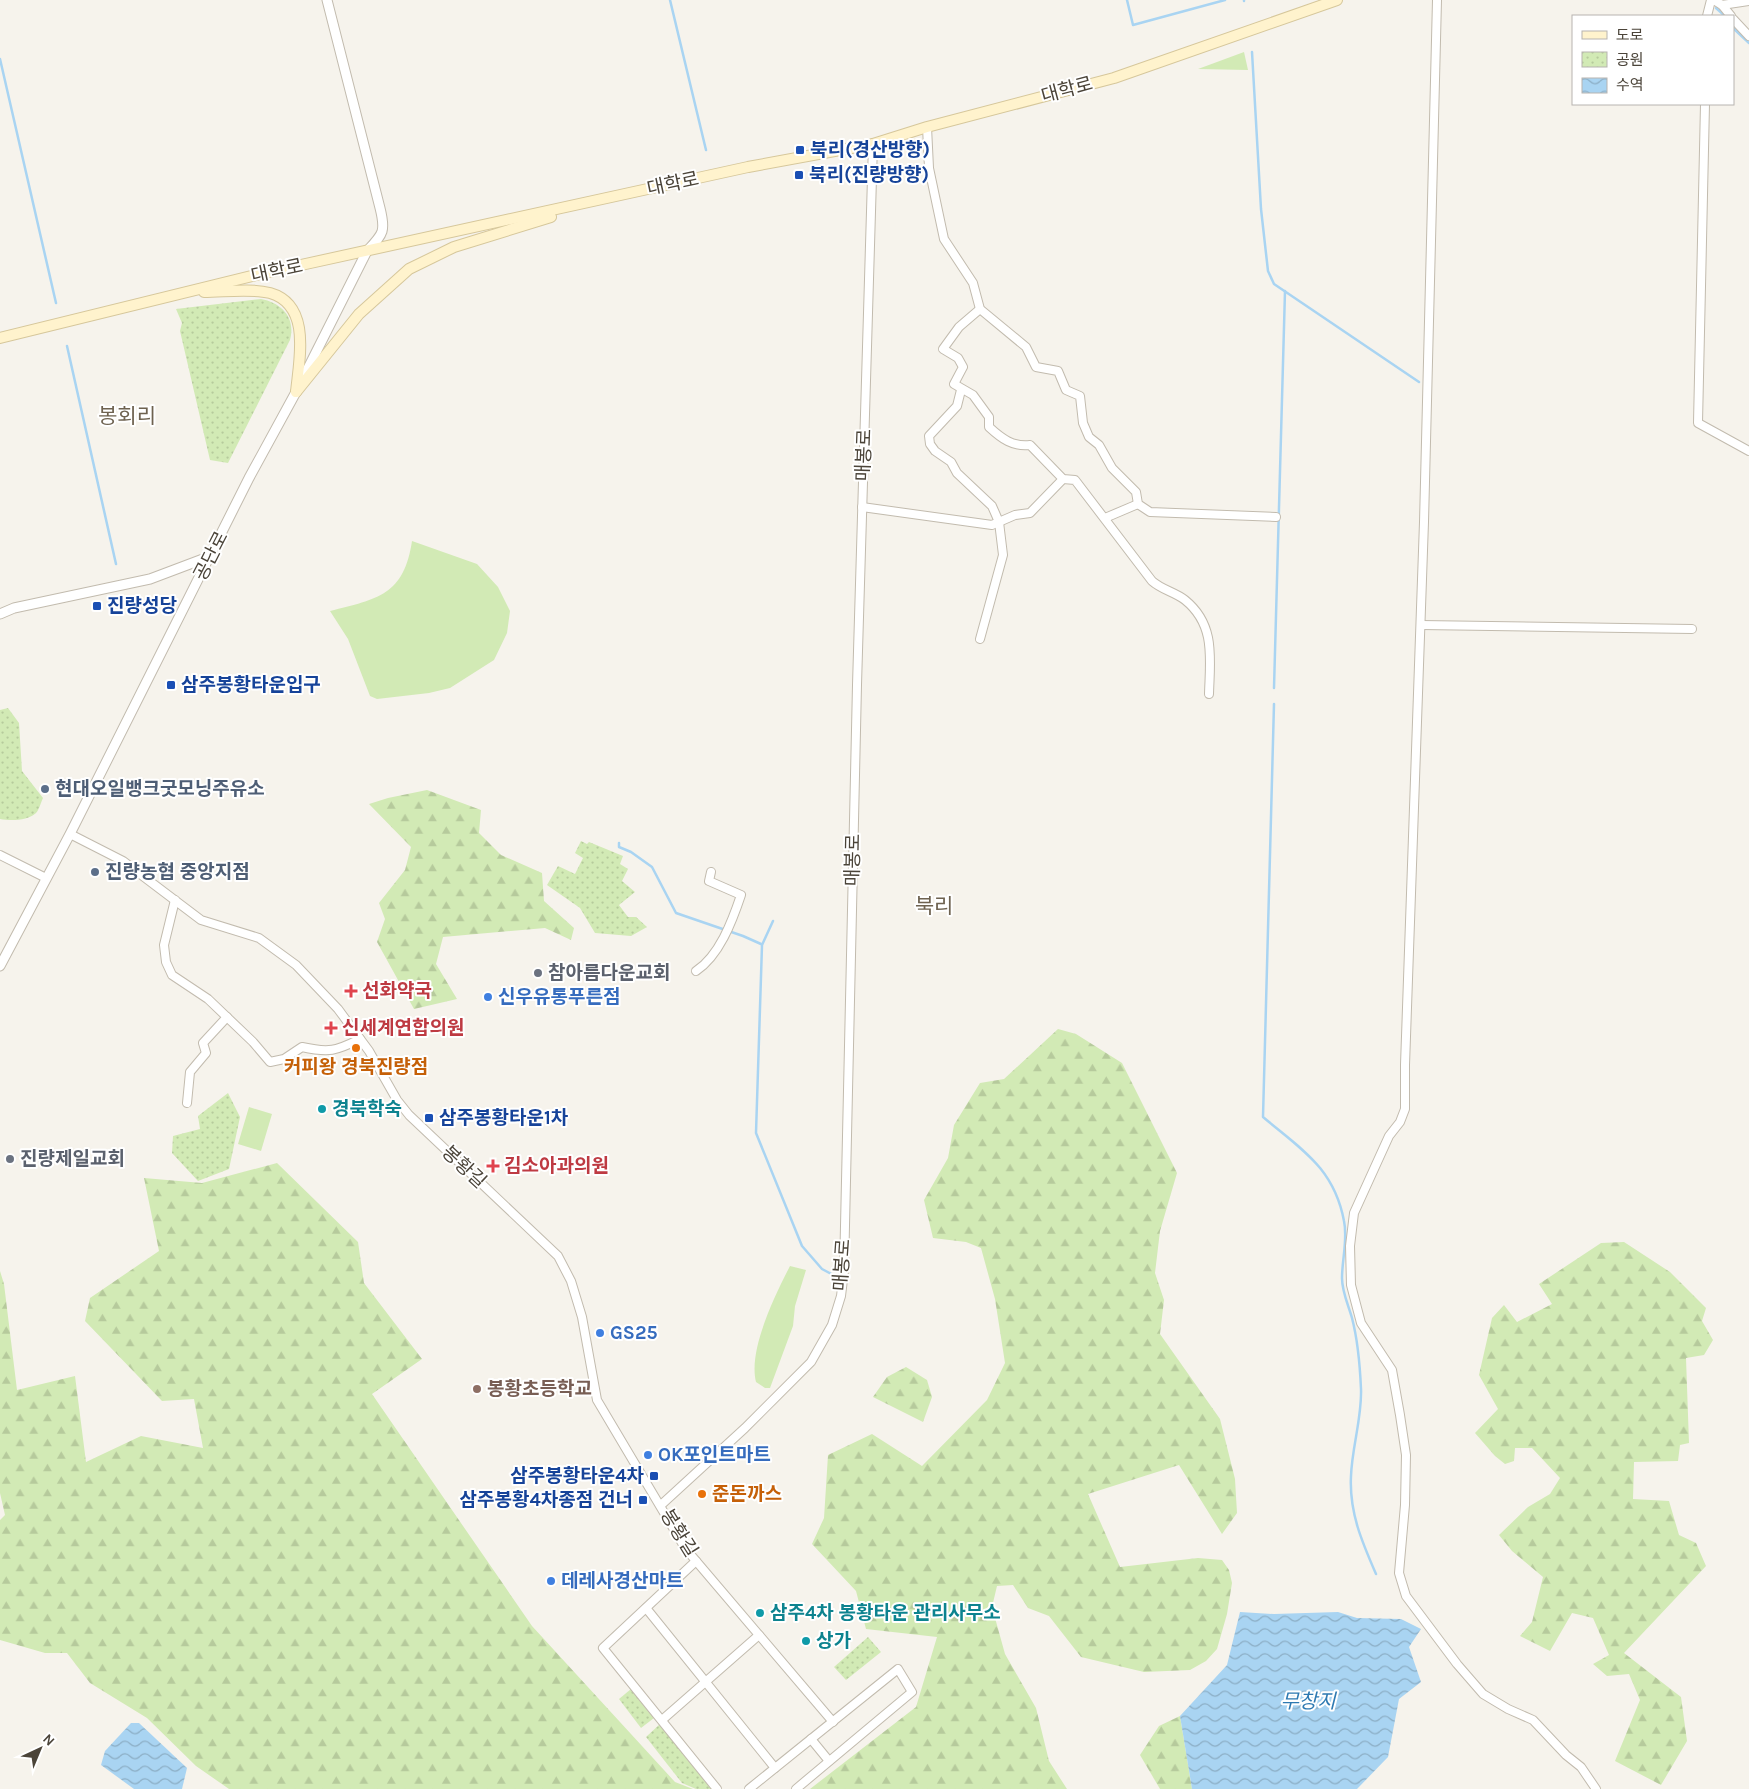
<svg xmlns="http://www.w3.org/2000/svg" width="1749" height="1789" font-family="Karla,'Noto Sans KR',sans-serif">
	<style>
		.grass { fill: #d2eab5 }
		.forest { fill: url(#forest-firs) }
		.park { fill: url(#park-dots) }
		.water { fill: url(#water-waves) }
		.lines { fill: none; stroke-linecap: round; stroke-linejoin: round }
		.stream { stroke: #a9d4f2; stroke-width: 2.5 }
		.minor-casing { stroke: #c2bbae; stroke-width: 10 }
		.tertiary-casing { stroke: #c2bbae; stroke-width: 11 }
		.secondary-casing { stroke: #d6c79b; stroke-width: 12 }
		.minor { stroke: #fff; stroke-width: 8 }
		.tertiary { stroke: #fff; stroke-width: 9 }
		.secondary { stroke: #fff3cd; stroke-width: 10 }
		.transit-dot { fill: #1a4fb4; stroke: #fff; stroke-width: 2 }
		.service-dot { fill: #5c6f8a; stroke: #fff; stroke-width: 2 }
		.worship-dot { fill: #6b7280; stroke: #fff; stroke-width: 2 }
		.health-dot { fill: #e0444e; stroke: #fff; stroke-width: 2 }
		.shop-dot { fill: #3f7fe0; stroke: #fff; stroke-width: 2 }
		.food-dot { fill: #e8710a; stroke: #fff; stroke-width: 2 }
		.culture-dot { fill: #0f9aa8; stroke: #fff; stroke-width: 2 }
		.education-dot { fill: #8d6e63; stroke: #fff; stroke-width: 2 }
		.labels { text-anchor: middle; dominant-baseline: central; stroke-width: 4; stroke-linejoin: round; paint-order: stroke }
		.street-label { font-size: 19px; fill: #4b4439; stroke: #fff }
		.transit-label { font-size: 19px; font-weight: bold; fill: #164399; stroke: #fff; text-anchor: start }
		.service-label { font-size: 19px; font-weight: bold; fill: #4e5e75; stroke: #fff; text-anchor: start }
		.worship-label { font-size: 19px; font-weight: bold; fill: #5b616d; stroke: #fff; text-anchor: start }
		.health-label { font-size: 19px; font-weight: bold; fill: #be3a42; stroke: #fff; text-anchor: start }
		.shop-label { font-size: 19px; font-weight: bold; fill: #366cbe; stroke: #fff; text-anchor: start }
		.food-label { font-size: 19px; font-weight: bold; fill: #c56008; stroke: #fff }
		.culture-label { font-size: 19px; font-weight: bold; fill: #0d838f; stroke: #fff; text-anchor: start }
		.education-label { font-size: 19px; font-weight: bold; fill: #785e54; stroke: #fff; text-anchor: start }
		.water-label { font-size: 20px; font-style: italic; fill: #2e7ab2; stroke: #fff }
		.quarter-label { font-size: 21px; fill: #6e6250; stroke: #fff }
	</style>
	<defs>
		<pattern id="forest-firs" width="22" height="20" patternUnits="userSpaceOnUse" patternTransform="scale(1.25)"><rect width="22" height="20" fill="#d2eab5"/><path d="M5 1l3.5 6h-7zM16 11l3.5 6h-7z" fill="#b6ca9c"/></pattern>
		<pattern id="park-dots" width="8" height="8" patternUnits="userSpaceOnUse" patternTransform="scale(1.25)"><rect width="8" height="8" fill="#d2eab5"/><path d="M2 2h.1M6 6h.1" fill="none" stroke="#b6ca9c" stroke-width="1.8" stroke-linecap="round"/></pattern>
		<pattern id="water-waves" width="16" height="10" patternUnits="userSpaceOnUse" patternTransform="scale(1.25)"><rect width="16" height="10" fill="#a9d4f2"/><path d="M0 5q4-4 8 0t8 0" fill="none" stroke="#8caec5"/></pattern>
	</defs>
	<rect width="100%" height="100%" fill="#f6f3ec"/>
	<!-- grass -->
	<g class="grass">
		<path d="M1244 52 1248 70 1198 69Z"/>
		<path d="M412 541 477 564 498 587 510 611 507 633 494 660 450 688 429 693 377 699 370 696 348 639 330 611C378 599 404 595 412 541Z"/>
		<path d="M249 1107 272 1114 261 1151 238 1144Z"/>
		<path d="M790 1266 806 1270 795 1306 793 1326 770 1388H765L756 1382C748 1350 775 1295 790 1266Z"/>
	</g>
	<!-- forest -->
	<g class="forest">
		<path d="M427 790 481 810 479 833 501 855 542 873 544 901 574 928 571 940 545 928 443 937 436 964 457 999 414 1009 377 942 385 919 379 903 405 870 411 847 369 804 388 798Z"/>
		<path d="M1058 1029 1076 1034 1122 1063 1177 1173 1160 1231 1155 1273 1164 1300 1160 1334 1220 1419 1235 1479 1237 1513 1222 1534 1179 1465 1088 1494 1120 1567 1198 1558 1222 1560 1229 1570 1232 1583 1227 1614 1217 1649 1206 1661 1190 1670 1144 1672 1081 1657 1049 1616 1028 1608 1013 1585 997 1586 992 1607 1005 1654 1036 1708 1049 1761 1067 1789H810L916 1707 937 1637 866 1629 856 1591 812 1544 824 1518 828 1455 872 1434 922 1466 987 1400 1005 1363 995 1299 981 1248 966 1242 933 1238 924 1200 948 1158 954 1125 980 1083 1004 1079Z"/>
		<path d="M277 1163 358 1242 364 1283 422 1359 372 1394 532 1626 675 1782 693 1789H229L196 1766 147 1718 90 1683 67 1653H45L0 1640V1520L5 1515 0 1493V1271L4 1284 17 1390 75 1376 86 1462 141 1436 203 1448 194 1399 162 1401 85 1321 90 1298 159 1251 144 1178 202 1183Z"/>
		<path d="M1624 1242 1670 1272 1706 1308 1702 1321 1713 1340 1704 1355 1686 1358 1689 1443 1680 1445 1678 1461 1634 1462 1633 1499 1669 1501 1679 1535 1696 1543 1706 1566 1624 1653 1681 1697 1687 1741 1661 1785 1615 1761 1640 1700 1629 1674 1607 1676 1593 1664 1609 1655 1593 1618 1572 1613 1550 1651 1520 1636 1532 1622 1543 1577 1512 1551 1499 1535 1528 1507 1550 1494 1560 1478 1532 1448H1515L1514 1461 1505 1464 1495 1456 1475 1433 1498 1409 1479 1375 1492 1318 1504 1305 1517 1322 1552 1304 1539 1284 1601 1243Z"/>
		<path d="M906 1367 927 1380 932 1397 923 1422 873 1397 887 1377Z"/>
		<path d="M1180 1716 1192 1789H1160L1140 1755 1159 1726Z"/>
	</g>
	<!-- park -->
	<g class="park">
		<path d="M261 299C282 303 296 318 290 340L228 463 210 460 180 331 182 323 176 309Z"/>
		<path d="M8 708 19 723 22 771 43 798C41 802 39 810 36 813 28 821 10 821 0 819V710Z"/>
		<path d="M581 841 587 844 589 842 623 856 620 864 628 869 622 881 635 892 619 905 628 917H636L647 927 631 936 595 933 580 908 547 885 558 866 575 874 583 858 575 853Z"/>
		<path d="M228 1093 240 1117 229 1169 198 1181 172 1153 173 1136 200 1129 198 1116Z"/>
		<path d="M868 1637 881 1652 846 1680 834 1667Z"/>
		<path d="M631 1689 654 1718 641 1728 619 1699Z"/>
		<path d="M660 1724 712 1789H696L682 1783 646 1737Z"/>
	</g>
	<!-- water -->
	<g class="water">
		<path d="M1240 1612 1274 1614 1338 1612 1357 1618 1401 1619 1421 1629 1409 1647 1421 1682 1399 1699 1388 1757 1357 1789H1192L1180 1716 1227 1665Z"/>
		<path d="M131 1723H139L187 1768 182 1789H134L101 1765 105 1751Z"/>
	</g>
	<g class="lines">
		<!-- stream -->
		<g class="stream">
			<path d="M670 0 706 150"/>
			<path d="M1127 0 1133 25 1225 0"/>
			<path d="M1244 0V1"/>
			<path d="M1716 8 1725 16"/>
			<path d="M1733 28 1749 43"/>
			<path d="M1252 52 1261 209 1268 271 1274 284 1419 382"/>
			<path d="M0 59 56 303"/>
			<path d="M67 346 116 564"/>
			<path d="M1274 688 1285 291"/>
			<path d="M1274 704 1263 1117C1302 1150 1334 1168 1344 1221 1348 1239 1342 1259 1342 1278 1342 1292 1348 1304 1352 1318 1358 1341 1360 1366 1361 1389 1362 1418 1352 1447 1351 1476 1349 1512 1362 1542 1376 1574"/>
			<path d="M619 843V847L631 852 652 867 676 913 743 936 761 944"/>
			<path d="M773 921 762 945 756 1133 802 1246 822 1269 835 1276"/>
		</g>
		<!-- minor casing -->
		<g class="minor-casing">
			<g id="minor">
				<path d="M1437 0 1424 522 1405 1065V1109L1400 1122 1389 1136 1354 1213 1350 1246 1351 1285 1361 1323 1392 1370 1400 1415 1406 1455 1405 1505 1399 1573 1406 1596 1457 1664 1483 1694 1508 1709 1533 1720 1566 1755 1581 1767 1596 1789"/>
				<path d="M1714 0 1722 5 1731 16"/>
				<path d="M1722 5 1749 1"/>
				<path d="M1707 16 1711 0"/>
				<path d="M1733 19 1749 36"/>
				<path d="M1705 104 1698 423 1749 451"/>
				<path d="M927 127 929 168 944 239 973 283 980 309 1026 347 1036 367 1058 371 1066 390 1080 396 1083 423 1089 437 1099 445 1112 468 1136 492 1138 504 1150 512 1276 517"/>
				<path d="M980 309 959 327 943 349 958 358 963 367 954 384 973 395 989 417V427C1002 439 1013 447 1030 445L1063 479 1075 480 1152 581C1162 590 1175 592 1185 600 1216 625 1210 659 1209 694"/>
				<path d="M961 390 957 406 929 436 930 444 935 451 951 462 957 473 992 506 999 522 1003 555 980 639"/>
				<path d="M862 507 992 525 1015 515 1030 513 1063 479"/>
				<path d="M1105 518 1138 504"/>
				<path d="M1421 625 1692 629"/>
				<path d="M70 834 123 861 201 920 259 938 296 965 338 1009 369 1051 397 1100 409 1115 558 1256 571 1281 582 1317 597 1400 685 1548 833 1722"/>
				<path d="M0 855 46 878"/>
				<path d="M175 900 164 945 166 962 172 975 208 999 253 1042 270 1062 284 1059 302 1047C329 1053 336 1051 360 1039"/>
				<path d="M696 971C719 956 732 922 741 895L709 881 711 872"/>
				<path d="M187 1103 190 1072 206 1053 203 1043 227 1017"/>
				<path d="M661 1505 745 1428 811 1362 832 1325 841 1296 844 1271 857 685 873 144"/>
				<path d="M696 1561 603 1648 717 1789"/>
				<path d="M646 1608 775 1768"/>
				<path d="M662 1720 759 1635"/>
				<path d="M811 1739 829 1761"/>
				<path d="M749 1789 898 1669 912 1692 796 1789"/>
			</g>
		</g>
		<!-- tertiary casing -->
		<g class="tertiary-casing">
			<g id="tertiary">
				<path d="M0 614 14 608 150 579 211 556"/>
				<path d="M0 966 70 834 249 478 296 392 367 251C383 234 386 232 380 208L327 0"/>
			</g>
		</g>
		<!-- secondary casing -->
		<g class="secondary-casing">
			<g id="secondary">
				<path d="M204 292C224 292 250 288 270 293 312 305 299 360 296 392"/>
				<path d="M0 338 260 274 748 167 873 144 927 127 1114 78 1337 0"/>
				<path d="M296 392 359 314 409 269 454 247 551 217"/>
			</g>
		</g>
		<!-- minor -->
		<use href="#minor" class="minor"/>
		<!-- tertiary -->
		<use href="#tertiary" class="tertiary"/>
		<!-- secondary -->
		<use href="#secondary" class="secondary"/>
	</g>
	<!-- markers -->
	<g class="transit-dot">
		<rect x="795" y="145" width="10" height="10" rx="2.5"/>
		<rect x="794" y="170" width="10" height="10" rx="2.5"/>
		<rect x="92" y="601" width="10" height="10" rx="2.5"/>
		<rect x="166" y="680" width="10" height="10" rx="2.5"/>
		<rect x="424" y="1113" width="10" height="10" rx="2.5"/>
		<rect x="649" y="1471" width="10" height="10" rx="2.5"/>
		<rect x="638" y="1495" width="10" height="10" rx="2.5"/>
	</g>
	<g class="service-dot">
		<circle cx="45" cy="789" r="5"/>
		<circle cx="95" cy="872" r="5"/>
	</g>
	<g class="worship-dot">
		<circle cx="538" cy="973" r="5"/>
		<circle cx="10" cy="1159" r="5"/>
	</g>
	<g class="health-dot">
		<path d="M348.5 983.5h5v5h5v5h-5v5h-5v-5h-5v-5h5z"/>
		<path d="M328.5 1020.5h5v5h5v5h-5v5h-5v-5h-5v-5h5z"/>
		<path d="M490.5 1158.5h5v5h5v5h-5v5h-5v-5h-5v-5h5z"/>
	</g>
	<g class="shop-dot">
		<circle cx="488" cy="997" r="5"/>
		<circle cx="600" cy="1333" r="5"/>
		<circle cx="648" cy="1455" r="5"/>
		<circle cx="551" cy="1581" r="5"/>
	</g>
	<g class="food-dot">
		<circle cx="356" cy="1048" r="5"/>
		<circle cx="702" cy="1494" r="5"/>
	</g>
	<g class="culture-dot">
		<circle cx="322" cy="1109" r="5"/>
		<circle cx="760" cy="1613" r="5"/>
		<circle cx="806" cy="1641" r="5"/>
	</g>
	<circle class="education-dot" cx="477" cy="1389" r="5"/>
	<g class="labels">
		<!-- street labels -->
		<g class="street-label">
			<text transform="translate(1067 90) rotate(-15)">대학로</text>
			<text transform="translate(673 184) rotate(-12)">대학로</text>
			<text transform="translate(277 271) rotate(-12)">대학로</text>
			<text transform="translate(864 455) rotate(-88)">매봉로</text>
			<text transform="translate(211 556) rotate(-63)">공단로</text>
			<text transform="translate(853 860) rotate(-89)">매봉로</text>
			<text transform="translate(464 1167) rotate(43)">봉황길</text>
			<text transform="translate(842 1265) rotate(-86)">매봉로</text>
			<text transform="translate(679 1533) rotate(58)">봉황길</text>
		</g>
		<!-- transit labels -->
		<g class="transit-label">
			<text x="810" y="150">북리(경산방향)</text>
			<text x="809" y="175">북리(진량방향)</text>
			<text x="107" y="606">진량성당</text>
			<text x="181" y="685">삼주봉황타운입구</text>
			<text x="439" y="1118">삼주봉황타운1차</text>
			<text x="644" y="1476" text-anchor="end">삼주봉황타운4차</text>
			<text x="633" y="1500" text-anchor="end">삼주봉황4차종점 건너</text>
		</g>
		<!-- service labels -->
		<g class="service-label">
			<text x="55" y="789">현대오일뱅크굿모닝주유소</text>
			<text x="105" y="872">진량농협 중앙지점</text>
		</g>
		<!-- worship labels -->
		<g class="worship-label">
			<text x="548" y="973">참아름다운교회</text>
			<text x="20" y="1159">진량제일교회</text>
		</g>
		<!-- health labels -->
		<g class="health-label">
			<text x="362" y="991">선화약국</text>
			<text x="342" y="1028">신세계연합의원</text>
			<text x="504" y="1166">김소아과의원</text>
		</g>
		<!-- shop labels -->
		<g class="shop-label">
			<text x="498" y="997">신우유통푸른점</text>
			<text x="610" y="1333">GS25</text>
			<text x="658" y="1455">OK포인트마트</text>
			<text x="561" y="1581">데레사경산마트</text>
		</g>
		<!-- food labels -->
		<g class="food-label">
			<text x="356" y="1067">커피왕 경북진량점</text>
			<text x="712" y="1494" text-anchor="start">준돈까스</text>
		</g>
		<!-- culture labels -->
		<g class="culture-label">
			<text x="332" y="1109">경북학숙</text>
			<text x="770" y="1613">삼주4차 봉황타운 관리사무소</text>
			<text x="816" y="1641">상가</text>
		</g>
		<!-- education labels -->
		<g class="education-label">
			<text x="487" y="1389">봉황초등학교</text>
		</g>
		<!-- water labels -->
		<g class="water-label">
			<text x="1308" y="1701">무창지</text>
		</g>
		<!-- quarter labels -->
		<g class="quarter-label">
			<text x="127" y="416">봉회리</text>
			<text x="934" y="906">북리</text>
		</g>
	</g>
	<!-- legend -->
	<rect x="1572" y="15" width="162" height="90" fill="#ffffff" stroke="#b7b4b0"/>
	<rect x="1582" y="31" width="25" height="8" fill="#fff3cd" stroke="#b7b4b0"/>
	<text x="1616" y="40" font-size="15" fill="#4b4439">도로</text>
	<rect x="1582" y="52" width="25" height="15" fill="url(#park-dots)" stroke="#b7b4b0"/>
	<text x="1616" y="65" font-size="15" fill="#4b4439">공원</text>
	<rect x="1582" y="78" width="25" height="15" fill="url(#water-waves)" stroke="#b7b4b0"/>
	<text x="1616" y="90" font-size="15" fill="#4b4439">수역</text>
	<!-- north arrow -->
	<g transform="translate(40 1749) rotate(44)" stroke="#ffffff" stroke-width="4" paint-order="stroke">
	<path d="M0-4L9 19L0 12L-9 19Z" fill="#4b4439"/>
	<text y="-8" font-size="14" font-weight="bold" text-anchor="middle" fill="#4b4439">N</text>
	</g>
</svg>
